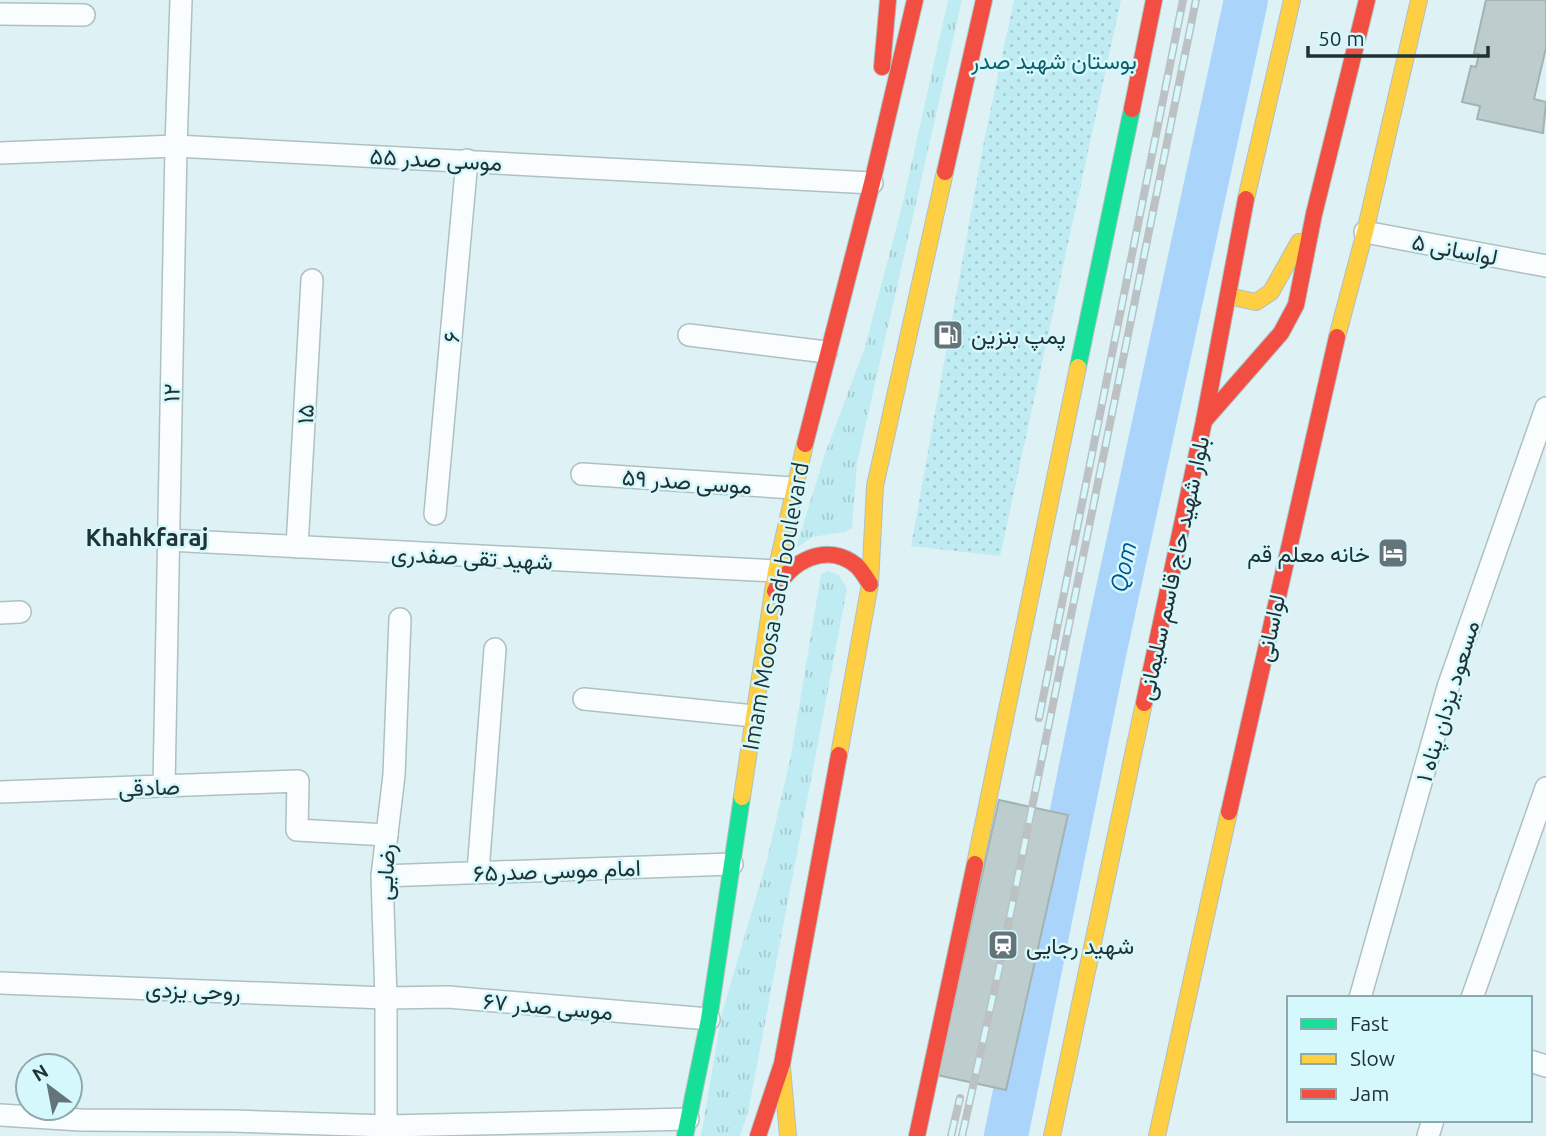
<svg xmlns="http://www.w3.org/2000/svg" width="1546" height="1136" font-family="Ubuntu,Vazirmatn,sans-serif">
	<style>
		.grass { fill: url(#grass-tufts) }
		.park { fill: url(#park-dots) }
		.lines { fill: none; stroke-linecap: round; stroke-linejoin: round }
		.river { stroke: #abd4fa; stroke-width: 44 }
		.building { fill: #bdcdce; stroke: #a3b3b4; stroke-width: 2 }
		.street-casing { stroke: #afc0c2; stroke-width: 24 }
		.fast-casing { stroke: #afc0c2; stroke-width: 18 }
		.slow-casing { stroke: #afc0c2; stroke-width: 18 }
		.jam-casing { stroke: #afc0c2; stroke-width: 18 }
		.street { stroke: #fafdfd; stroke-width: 21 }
		.fast { stroke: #16e098; stroke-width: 16 }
		.slow { stroke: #ffcf43; stroke-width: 16 }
		.jam { stroke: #f24e42; stroke-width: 16 }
		.rail-casing { stroke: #bcc1c3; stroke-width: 8 }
		.rail { stroke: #d5f8fd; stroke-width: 5; stroke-dasharray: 16; stroke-linecap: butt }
		.labels { text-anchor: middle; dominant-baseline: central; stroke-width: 5; stroke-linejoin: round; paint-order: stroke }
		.park-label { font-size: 23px; fill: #0e616b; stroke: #d5f8fd }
		.street-label { font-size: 23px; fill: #213235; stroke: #d5f8fd }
		.poi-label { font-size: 23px; fill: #213235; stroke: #d5f8fd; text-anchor: start }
		.neighbourhood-label { font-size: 24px; font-weight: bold; fill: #213235; stroke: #d5f8fd }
		.water-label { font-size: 24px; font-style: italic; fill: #025291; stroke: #d5f8fd }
	</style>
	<defs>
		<pattern id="grass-tufts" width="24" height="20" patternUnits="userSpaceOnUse" patternTransform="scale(1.75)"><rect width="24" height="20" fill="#bfecf2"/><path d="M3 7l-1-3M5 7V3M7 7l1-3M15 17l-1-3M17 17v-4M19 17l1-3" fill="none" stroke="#a4cbd0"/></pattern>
		<pattern id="park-dots" width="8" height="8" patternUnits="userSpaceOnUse" patternTransform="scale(1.75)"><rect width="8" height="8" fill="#bfecf2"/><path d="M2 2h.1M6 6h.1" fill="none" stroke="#a4cbd0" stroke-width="1.8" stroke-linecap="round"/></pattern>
	</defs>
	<rect width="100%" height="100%" fill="#def1f4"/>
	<!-- grass -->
	<g class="grass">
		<path d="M948 0H962L857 463 852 528 844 532 812 537 796 548 825 454 865 347 903 202Z"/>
		<path d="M828 571 839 575 847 589 748 1112 740 1136H701L722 1013 767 860 791 756 821 574Z"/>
	</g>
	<!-- park -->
	<path class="park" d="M1014 0H1121L1000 556 911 546 984 141Z"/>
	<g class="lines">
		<!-- river -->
		<path class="river" d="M1006 1136 1104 654 1246 0"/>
	</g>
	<!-- building -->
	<g class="building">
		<path d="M1486 0H1546V48L1534 99 1546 102 1543 133 1477 119 1480 106 1462 102 1471 66 1476 67 1479 54 1474 53Z"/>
		<path d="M999 800 1068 815 1006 1090 937 1075Z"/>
	</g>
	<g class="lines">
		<!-- street casing -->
		<g class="street-casing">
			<g id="street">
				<path d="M0 14 84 15"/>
				<path d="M0 153 176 146 872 183"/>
				<path d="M1365 232 1546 266"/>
				<path d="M689 335 826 352"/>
				<path d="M582 474 793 488"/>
				<path d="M435 514 467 160"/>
				<path d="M168 540 776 571"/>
				<path d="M297 547 312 280"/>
				<path d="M0 613 20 612"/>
				<path d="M584 699 754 716"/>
				<path d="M164 786 176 146 181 0"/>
				<path d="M0 792 298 781 297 830 387 835"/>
				<path d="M478 872 495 649"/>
				<path d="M382 876 732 864"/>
				<path d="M0 983 386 998 448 997 709 1019"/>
				<path d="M1360 998 1448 687 1546 408"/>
				<path d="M1472 998 1546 788"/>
				<path d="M1530 1061 1546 1066"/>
				<path d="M0 1115 81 1120 233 1121 388 1126 688 1119"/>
				<path d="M386 1136V998L382 876 394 775 400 619"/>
				<path d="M1428 1136 1433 1120"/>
			</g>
		</g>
		<!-- fast casing -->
		<g class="fast-casing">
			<g id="fast">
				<path d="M1078 367 1132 109"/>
				<path d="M685 1136 709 1019 742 797"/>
			</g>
		</g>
		<!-- slow casing -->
		<g class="slow-casing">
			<g id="slow">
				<path d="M1246 199 1292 0"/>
				<path d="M1228 296 1256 302 1271 292 1299 242"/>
				<path d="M1337 337 1365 232 1419 0"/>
				<path d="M839 755 870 584 875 486 945 172"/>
				<path d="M742 797 776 571 805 444"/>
				<path d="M975 864 1078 367"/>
				<path d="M782 1067 788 1136"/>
				<path d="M1052 1136 1144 703"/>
				<path d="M1157 1136 1229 812"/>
			</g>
		</g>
		<!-- jam casing -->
		<g class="jam-casing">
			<g id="jam">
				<path d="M882 67 888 0"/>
				<path d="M1132 109 1154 0"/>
				<path d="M945 172 984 0"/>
				<path d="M1204 421 1281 333 1296 305 1314 214 1367 0"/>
				<path d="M805 444 872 183 915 0"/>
				<path d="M775 591C790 561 827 541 857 566 862 571 866 578 870 584"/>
				<path d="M1144 703 1204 421 1246 199"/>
				<path d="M1229 812 1337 337"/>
				<path d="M758 1136 782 1064 839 755"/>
				<path d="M917 1136 975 864"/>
			</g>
		</g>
		<!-- street -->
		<use href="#street" class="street"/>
		<!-- fast -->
		<use href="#fast" class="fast"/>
		<!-- slow -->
		<use href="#slow" class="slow"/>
		<!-- jam -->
		<use href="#jam" class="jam"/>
		<!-- rail casing -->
		<g class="rail-casing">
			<g id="rail">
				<path d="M1039 718 1183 0"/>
				<path d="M951 1136 960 1098"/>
				<path d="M962 1136 1001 960 1196 0"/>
			</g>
		</g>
		<!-- rail -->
		<use href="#rail" class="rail"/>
	</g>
	<!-- icons -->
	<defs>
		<g id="fuel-square" transform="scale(1.575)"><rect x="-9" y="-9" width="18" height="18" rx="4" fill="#637578" stroke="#d5f8fd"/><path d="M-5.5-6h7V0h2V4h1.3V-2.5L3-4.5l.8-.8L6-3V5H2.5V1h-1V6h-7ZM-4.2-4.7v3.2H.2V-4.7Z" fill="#fff"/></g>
		<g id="hotel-square" transform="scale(1.575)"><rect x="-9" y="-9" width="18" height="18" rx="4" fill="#637578" stroke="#d5f8fd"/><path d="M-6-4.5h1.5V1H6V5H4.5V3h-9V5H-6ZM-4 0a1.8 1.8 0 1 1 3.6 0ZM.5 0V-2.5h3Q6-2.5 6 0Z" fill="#fff"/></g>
		<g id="station-square" transform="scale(1.575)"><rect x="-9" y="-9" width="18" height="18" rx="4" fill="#637578" stroke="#d5f8fd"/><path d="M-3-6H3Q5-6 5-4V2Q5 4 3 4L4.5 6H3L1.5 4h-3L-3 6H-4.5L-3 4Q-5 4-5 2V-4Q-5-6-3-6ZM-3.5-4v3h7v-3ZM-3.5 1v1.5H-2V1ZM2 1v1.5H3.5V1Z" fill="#fff"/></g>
	</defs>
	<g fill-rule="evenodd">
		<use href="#fuel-square" x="948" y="335"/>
		<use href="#hotel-square" x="1393" y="553"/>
		<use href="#station-square" x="1003" y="945"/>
	</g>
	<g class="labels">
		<!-- park labels -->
		<g class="park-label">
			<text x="1054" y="60">بوستان شهید صدر</text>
		</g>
		<!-- street labels -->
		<g class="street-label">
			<text transform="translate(436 159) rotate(3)">موسی صدر ۵۵</text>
			<text transform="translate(1455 249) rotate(11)">لواسانی ۵</text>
			<text transform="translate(451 337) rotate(-85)">۶</text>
			<text transform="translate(171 393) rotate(-89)">۱۲</text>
			<text transform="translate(305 414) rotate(-87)">۱۵</text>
			<text transform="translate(687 481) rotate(4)">موسی صدر ۵۹</text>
			<text transform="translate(472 557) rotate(3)">شهید تقی صفدری</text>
			<text transform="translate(1173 568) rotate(-78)">بلوار شهید حاج قاسم سلیمانی</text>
			<text transform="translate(775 606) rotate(-80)">Imam Moosa Sadr boulevard</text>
			<text transform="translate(1270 628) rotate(-78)">لواسانی</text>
			<text transform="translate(1447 701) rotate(-73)">۱ مسعود یزدان پناه</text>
			<text transform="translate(149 787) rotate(-2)">صادقی</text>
			<text transform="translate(557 870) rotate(-2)">امام موسی صدر۶۵</text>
			<text transform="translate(385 872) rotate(-87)">رضایی</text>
			<text transform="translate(193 990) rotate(2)">روحی یزدی</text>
			<text transform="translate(548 1006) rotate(5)">موسی صدر ۶۷</text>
		</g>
		<!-- poi labels -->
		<g class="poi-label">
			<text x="971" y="335">پمپ بنزین</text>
			<text x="1370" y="553" text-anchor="end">خانه معلم قم</text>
			<text x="1026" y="945">شهید رجایی</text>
		</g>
		<!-- neighbourhood labels -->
		<g class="neighbourhood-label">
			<text x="147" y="537">Khahkfaraj</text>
		</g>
		<!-- water labels -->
		<g class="water-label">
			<text transform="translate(1123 567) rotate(-78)">Qom</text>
		</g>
	</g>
	<!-- legend -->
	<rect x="1287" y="996" width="245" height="126" fill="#d5f8fd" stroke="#8da9ad" stroke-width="2"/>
	<rect x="1301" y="1019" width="35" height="10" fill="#16e098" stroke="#8da9ad" stroke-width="2"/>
	<text x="1350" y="1031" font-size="21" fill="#213235">Fast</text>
	<rect x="1301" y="1054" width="35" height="10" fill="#ffcf43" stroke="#8da9ad" stroke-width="2"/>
	<text x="1350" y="1066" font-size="21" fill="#213235">Slow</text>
	<rect x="1301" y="1089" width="35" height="10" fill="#f24e42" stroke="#8da9ad" stroke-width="2"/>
	<text x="1350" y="1101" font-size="21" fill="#213235">Jam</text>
	<!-- north arrow -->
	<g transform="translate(49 1087) rotate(328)"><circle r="33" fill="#d5f8fd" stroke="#8da9ad" stroke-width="2"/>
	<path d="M0-5L12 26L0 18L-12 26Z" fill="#637578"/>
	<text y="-10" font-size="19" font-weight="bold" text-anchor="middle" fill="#213235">N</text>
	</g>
	<!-- scale -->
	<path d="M1308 46v10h180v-10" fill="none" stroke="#213235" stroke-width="3.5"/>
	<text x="1318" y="46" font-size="21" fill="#213235" stroke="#d5f8fd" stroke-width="5" paint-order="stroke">50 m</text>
</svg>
